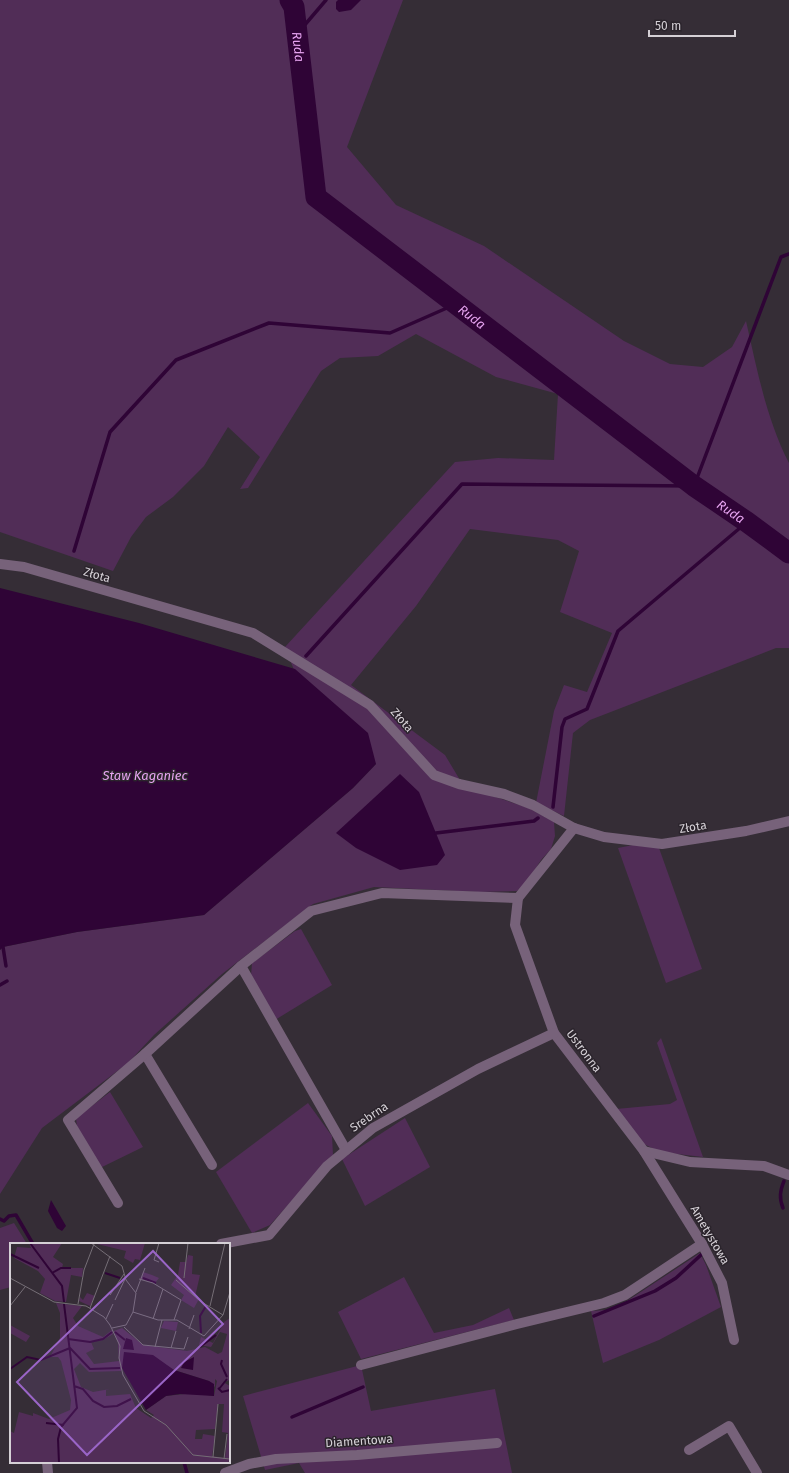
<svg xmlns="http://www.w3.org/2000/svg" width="789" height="1473" font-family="'Fira Sans',sans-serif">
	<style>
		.green { fill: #512d57 }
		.water { fill: #2f0436 }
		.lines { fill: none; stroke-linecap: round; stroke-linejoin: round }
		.stream { stroke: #2f0436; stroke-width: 3.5 }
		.river { stroke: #2f0436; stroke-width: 21 }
		.minor { stroke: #77627a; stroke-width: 10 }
		.labels { text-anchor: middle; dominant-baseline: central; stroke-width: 3; stroke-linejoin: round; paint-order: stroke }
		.street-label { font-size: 12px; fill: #d5d0d6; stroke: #2b242c }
		.water-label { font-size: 13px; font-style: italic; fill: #e7a4f1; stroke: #2b242c }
		.inset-river { fill: none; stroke: #2f0436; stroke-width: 2 }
		.inset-road { fill: none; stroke: #756e76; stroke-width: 1 }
		.view { fill: #9a65c7; fill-opacity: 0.15; stroke: #9a65c7; stroke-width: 2 }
		.inset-edge { fill: none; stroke: #d5d0d6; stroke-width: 2 }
	</style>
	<rect width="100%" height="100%" fill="#352d36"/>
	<!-- green -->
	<g class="green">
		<path d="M0 0H403L347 147 396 205 484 246 624 341 670 364 703 367 732 347 746 321C757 369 766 418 789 463V648H776L590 720 573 733 564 816 536 803 554 711 564 685 587 692 612 633 560 612 579 551 558 540 470 529 416 606 351 685 445 755 460 780 486 794 529 808 554 822 555 836 551 849 541 860 526 884 517 891 478 892 374 887 313 904 222 974 154 1035 128 1063 42 1128 0 1194V950L3 947 77 932 204 915 353 788 376 764 294 670 285 647 455 462 498 458 554 460 558 394 496 377 416 334 378 356 340 358 321 371 248 488 240 489 260 457 228 427 204 466 173 497 146 517 131 537 113 571 0 532Z"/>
		<path d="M633 845 659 848 702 969 666 983 618 848Z"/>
		<path d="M301 929 332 985 275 1020 251 976 252 963 295 931Z"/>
		<path d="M661 1038 703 1157 660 1152 644 1144 616 1109 670 1104 677 1100 657 1043Z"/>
		<path d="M110 1092 143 1147 100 1168 77 1127 76 1118Z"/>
		<path d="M308 1103 332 1136 333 1155 270 1225 252 1233 216 1172Z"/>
		<path d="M405 1118 430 1167 365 1206 342 1159Z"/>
		<path d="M14 1223 27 1244H11V1287L0 1290V1228Z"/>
		<path d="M700 1253 706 1265 721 1307 659 1340 603 1363 591 1311 606 1310 627 1301Z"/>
		<path d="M404 1277 434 1333 473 1325 509 1308 514 1320 361 1359 338 1312Z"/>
		<path d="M361 1365 371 1411 495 1389 512 1473H305L299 1463 265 1470 243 1396Z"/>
	</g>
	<!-- water -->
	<g class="water">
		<path d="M338 0H361L351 10 339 12 336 9V2Z"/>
		<path d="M0 588 139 623 295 669 368 733 376 764 353 788 204 915 77 932 3 947 0 950Z"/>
		<path d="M400 774 419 792 445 855 437 865 400 870 356 848 336 833Z"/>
		<path d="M51 1200 66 1226 62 1231 57 1228 48 1211Z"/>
	</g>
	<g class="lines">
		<!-- stream -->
		<g class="stream">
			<path d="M297 34 326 0"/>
			<path d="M74 551 110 432 176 360 269 323 390 333 456 304"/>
			<path d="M306 656 462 484 694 486 781 257 789 254"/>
			<path d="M553 807 562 727 565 719 587 709 618 631 747 522"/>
			<path d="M436 833 534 821 538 818"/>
			<path d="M3 947 6 966"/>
			<path d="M0 985 7 981"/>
			<path d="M783 1208C779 1198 780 1191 784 1181"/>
			<path d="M0 1219 4 1221 9 1216 16 1215 33 1244"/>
			<path d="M594 1316 655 1291 676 1278 702 1254"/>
			<path d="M292 1417 363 1387"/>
			<path d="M184 1462 187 1473"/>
		</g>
		<!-- river -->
		<path class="river" id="s1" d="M290 0 294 7 316 197 694 486 747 522 789 553"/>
		<!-- minor -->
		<g class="minor">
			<path d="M0 564 24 567 253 633 370 705 434 775 459 784 504 794 533 805 574 828 604 837 662 844 746 831 789 821"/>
			<path d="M574 828 518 898 515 925 554 1033 644 1151 690 1162 764 1166 789 1175"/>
			<path d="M241 966 346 1150"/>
			<path d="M145 1054 212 1165"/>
			<path d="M644 1151 702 1244 722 1283 734 1340"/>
			<path d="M118 1203 68 1120 145 1054 241 966 311 911 382 893 518 898"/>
			<path d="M221 1244 269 1235 327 1166 373 1128 478 1069 554 1033"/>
			<path d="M361 1365 517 1324 604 1303 625 1295 702 1244"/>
			<path d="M689 1450 729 1426 757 1473"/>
			<path d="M47 1462 48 1473"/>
			<path d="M225 1473 249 1464 276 1459 357 1455 497 1443"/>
		</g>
	</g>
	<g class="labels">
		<!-- street labels -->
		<g class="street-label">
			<text transform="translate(97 575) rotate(16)">Złota</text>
			<text transform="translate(402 720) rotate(49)">Złota</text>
			<text transform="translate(693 827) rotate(-9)">Złota</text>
			<text transform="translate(584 1051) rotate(53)">Ustronna</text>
			<text transform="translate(369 1117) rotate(-34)">Srebrna</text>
			<text transform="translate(710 1235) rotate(60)">Ametystowa</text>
			<text transform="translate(359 1441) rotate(-4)">Diamentowa</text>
		</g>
		<!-- water labels -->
		<g class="water-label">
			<text stroke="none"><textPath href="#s1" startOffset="48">Ruda</textPath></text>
			<text stroke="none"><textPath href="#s1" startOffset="396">Ruda</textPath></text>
			<text stroke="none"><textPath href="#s1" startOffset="720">Ruda</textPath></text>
			<text x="145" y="775">Staw Kaganiec</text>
		</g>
	</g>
	<!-- overview -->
	<g transform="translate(10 1243)">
		<rect width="220" height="220" fill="#352d36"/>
		<path d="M19 0H52L43 14 53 21 52 25H73L72 34 61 32 56 59 45 58 30 50 35 36 28 28 4 15 7 4 21 5ZM83 0H135L130 17 125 16 123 20 114 15 116 8ZM178 12 183 13 182 31 190 32 185 54 189 56 184 65 171 57 174 52 161 42 168 32 170 19H176ZM133 29 142 32 149 35 145 40 130 36ZM77 50 85 53 80 63 69 58 70 54 73 57ZM46 60 72 63 63 75 68 83 93 94 102 87 103 91 93 97 81 99 84 106 76 110 84 121 109 118 108 100 104 88 112 85 133 102 177 108 195 104 208 111 212 109 217 91 210 89 201 104 189 102 191 94 203 100 214 79 220 75V137L213 139 220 143V216L215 215 218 190 212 189 214 161H208L205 186 186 187 185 196H192L193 191 205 193 202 213 220 216V220H0V188L4 190 9 169 23 173V170L39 176 60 167 61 157 51 118 48 114H40L50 95V70ZM70 120 79 129 111 128 113 125 156 122 164 127 199 138 205 144V136L207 138 204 153 184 150 156 153 136 167 144 172 141 175 126 165 120 151 96 153V147L100 146 83 149 71 144 64 126ZM154 78 168 79 166 88 151 85ZM0 82 20 93 16 99 0 90Z" fill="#512d57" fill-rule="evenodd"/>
		<path d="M116 95 122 97 124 107 113 106ZM114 109 143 112 164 127 199 138 204 141V153L170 151 156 153 136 167 112 125ZM184 114 183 127 171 125 174 119Z" fill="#2f0436"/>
		<path class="inset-river" d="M20 0 52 43 54 59M0 11 29 25M42 30 51 25H61M95 30 110 35M133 35 146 40M105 89 115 97M191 90 190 73 196 63M58 96 80 99 93 96 102 89M190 104 206 92M212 117 211 121 217 134M0 126 17 114 31 117 60 105 80 126 110 125M64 143 73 146 83 158 94 164 107 163 121 156M208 145 212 149 220 147M209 146 217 136M36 180 54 182M49 220 48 196 51 184 67 165 54 61"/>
		<path class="inset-road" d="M81 0 112 23 116 37 126 50 123 69 116 82 102 85M149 0 144 17 149 19M0 35 44 59 76 63 94 74 100 82 110 103 109 115 113 132 134 168 156 182 183 212 220 216M174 35 178 0M129 36 143 40 171 57 164 77M166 37 190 58 213 72M126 49 135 25M100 52 114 31M105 57 115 36M68 61 74 27 84 1M0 63 15 44M200 63 215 0M80 65 100 13M123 69 148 77H167L194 93 213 72 220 49M96 76 103 61M143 76 153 46M114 84 133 102 174 106 178 94M179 86 184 72M145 104 152 77M161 105 166 88M203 214 208 161M214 216 217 191"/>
		<path class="view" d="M143 8 213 81 77 212 7 139Z"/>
		<rect width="220" height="220" class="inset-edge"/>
	</g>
	<!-- scale -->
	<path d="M649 30v6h86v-6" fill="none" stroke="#d5d0d6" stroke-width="2"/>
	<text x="655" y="30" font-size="12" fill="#d5d0d6" stroke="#2b242c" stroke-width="3" paint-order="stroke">50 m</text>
</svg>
